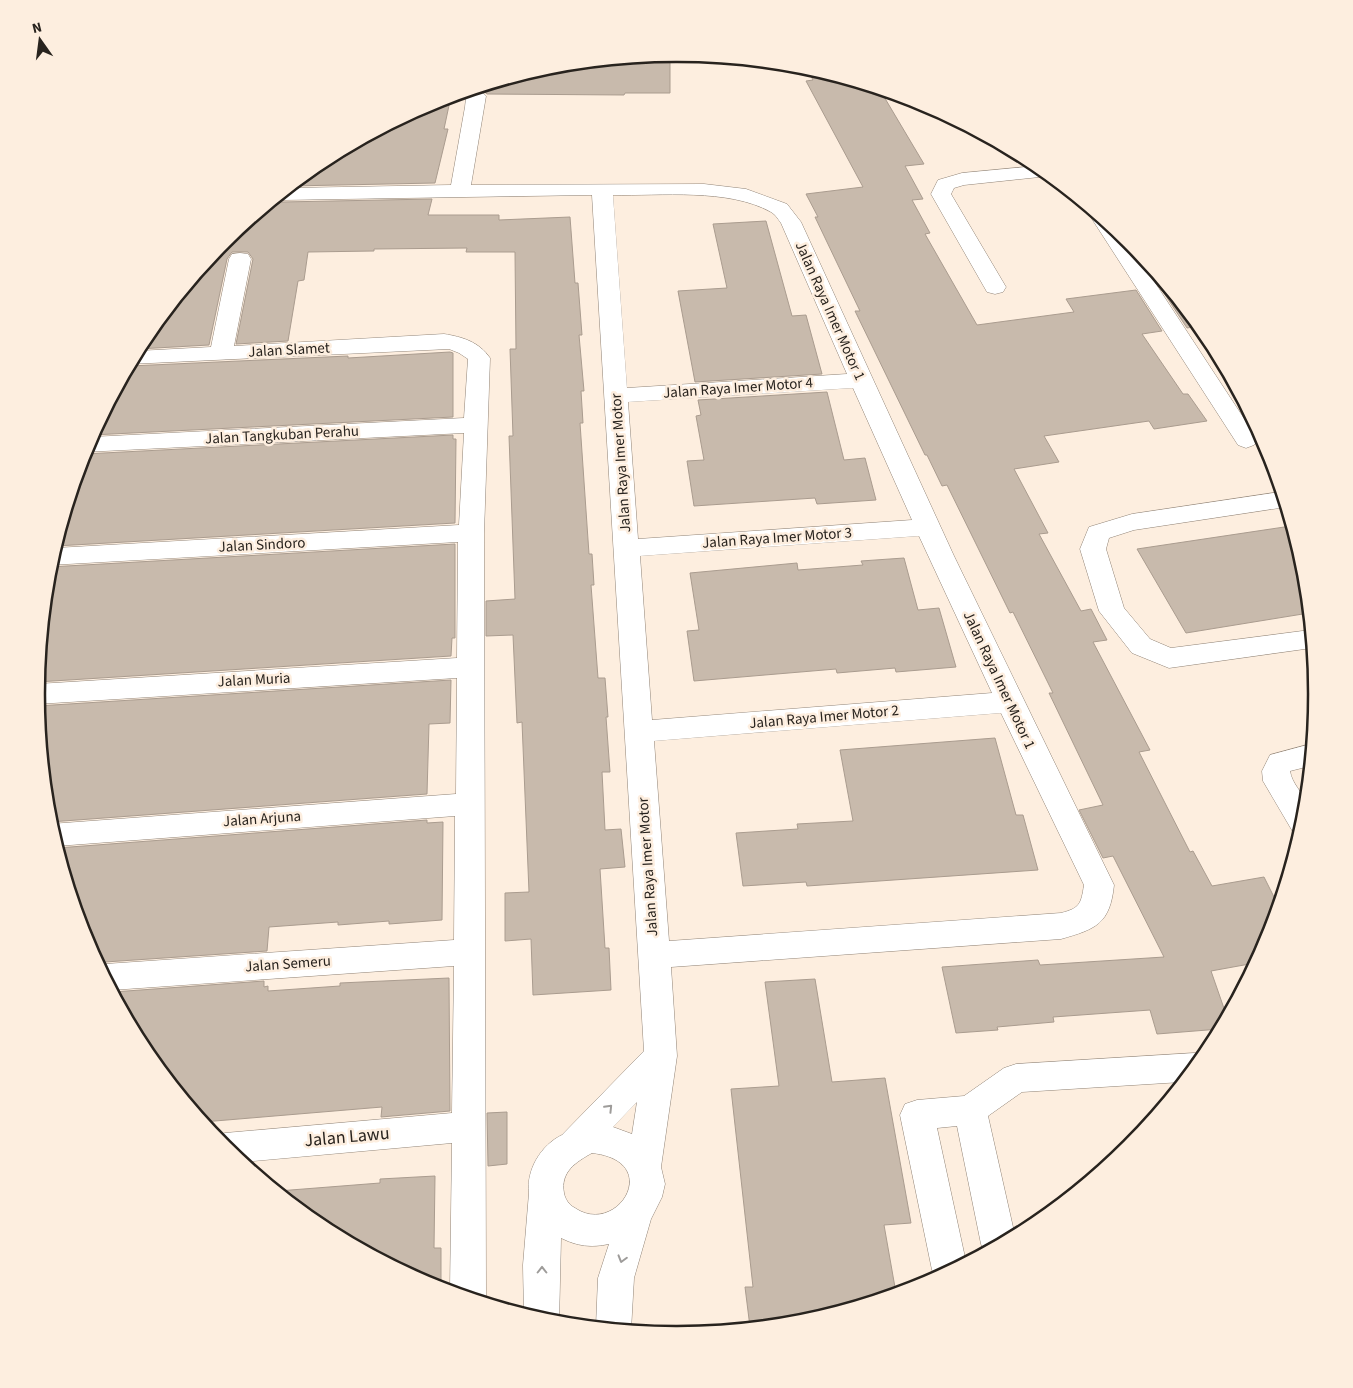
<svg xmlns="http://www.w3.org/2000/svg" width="1353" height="1388" font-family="'Source Sans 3',sans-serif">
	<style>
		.building { fill: #c8baac; stroke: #aa9c8f }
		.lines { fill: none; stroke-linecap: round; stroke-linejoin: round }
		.minor-casing { stroke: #918477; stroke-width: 1 }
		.minor { fill: #fff; fill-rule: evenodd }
		.oneway { stroke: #9e9c9a }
		.labels { text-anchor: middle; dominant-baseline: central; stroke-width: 5; stroke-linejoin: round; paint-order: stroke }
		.street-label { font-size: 15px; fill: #28231e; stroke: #fdeedf }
		.near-street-label { font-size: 18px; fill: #28231e; stroke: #fdeedf }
		.rim { fill: none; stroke: #28231e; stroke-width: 2.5 }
	</style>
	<rect width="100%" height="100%" fill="#fdeedf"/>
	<!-- building -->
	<g class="building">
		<path d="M612 60 670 61V93H625L624 95 487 94 480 88 552 66Z"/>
		<path d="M807 68 880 90 924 164 905 166 923 199 912 200 930 233 925 234 977 325 1074 312 1066 299 1136 290 1162 331 1142 334 1183 394H1188L1207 421 1154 429 1149 421 1044 436 1059 462 1014 469 1048 533 1039 534 1081 611 1091 609 1107 640 1093 642 1150 750 1139 752 1190 852 1193 851 1212 886 1264 877 1278 905 1268 939 1255 963 1211 971 1227 1017 1220 1029 1157 1034 1150 1010 1053 1017 1054 1022 997 1027 998 1030 956 1033 942 967 1038 960 1040 965 1164 957 1113 856 1103 858 1079 810 1103 805 1049 693H1053L1013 612 1010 613 947 485 942 486 927 455H925L874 350 855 311H860L815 217H818L806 194 863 187 806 81 813 80Z"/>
		<path d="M451 96 444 129H448L435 183 291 186 321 162 432 102Z"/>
		<path d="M432 199 428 215H499V220L570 217 575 283H578L582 335H579L584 391H581L583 423H580L589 554H592L594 585H591L598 678H605L608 717H606L610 772H602L605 830 621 829 625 867 600 869 605 948H609L611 990 533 995 531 939 505 941V893L529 892 522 722 517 723 513 635 486 636V601L515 599 509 436H513L510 349H516L515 252H466L467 248 374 249V251L308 252 304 280 298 281 288 341 236 344 253 259 248 252H232L227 259 209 345 138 349 144 338 224 241 274 200 282 202Z"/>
		<path d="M766 221 792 316 806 315 822 374 695 382 678 291 727 288 713 224Z"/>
		<path d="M1166 286 1180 303 1199 326 1187 328 1160 287Z"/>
		<path d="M450 352 453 353V417L92 435 130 366 348 356V358Z"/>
		<path d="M827 392 844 460 865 458 876 500 817 504 815 498 694 506 687 461 704 460 696 416 701 415 698 400Z"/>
		<path d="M453 435V439H456L455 523 56 546 84 454Z"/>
		<path d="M1291 526 1304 569 1309 613 1186 633 1137 549Z"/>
		<path d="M455 544V638H452L451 656 37 682 49 567Z"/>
		<path d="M904 558 918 610 939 608 956 667 896 672 895 668 837 673 836 669 694 681 687 631 699 630 690 573 797 563 798 570 863 565 861 561Z"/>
		<path d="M451 680 450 723 429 724 427 794 50 822 37 706Z"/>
		<path d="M995 738 1016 815H1023L1038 870 807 886 806 882 743 886 736 833 798 829 797 824 853 821 840 750Z"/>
		<path d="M427 820V823L443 822 442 920 389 924V921L338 925V922L269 927 267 951 105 962 98 964 85 939 57 848Z"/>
		<path d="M449 978 450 1111 381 1117 382 1107 203 1122 144 1050 113 992 264 981V987L268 986V991L340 986V983Z"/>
		<path d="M815 979 832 1082 885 1078 911 1223 884 1225 896 1293 801 1322 750 1327 745 1287H753L731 1089 779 1086 765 982Z"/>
		<path d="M507 1112V1164L488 1166 487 1113Z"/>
		<path d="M435 1176 434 1248H441V1288L431 1285 321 1226 278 1191 380 1183V1179Z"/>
	</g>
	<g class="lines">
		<!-- minor casing -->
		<g class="minor-casing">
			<g id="minor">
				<path d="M478 88 486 96 471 185 704 184 746 189 787 204 801 222 954 556 1114 885C1110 924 1096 929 1061 939L671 967 677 1056 661 1167 665 1184 662 1197 651 1219 634 1278 631 1330 596 1326 598 1278 609 1244C591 1248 577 1246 561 1238L559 1323 524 1314 523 1265 529 1193C526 1170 541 1145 562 1135L644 1051 592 195 282 200 276 199 289 188 451 185 465 107 466 98 462 93ZM613 195C661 196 728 188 771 212 775 214 778 219 781 223L847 374 627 388ZM853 388 912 520 638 539 628 402ZM919 536 992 693 652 720 640 556ZM1001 713 1084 885C1081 904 1080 908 1061 913L669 941 654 741ZM637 1102 632 1134 613 1127ZM592 1153C665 1161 617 1237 575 1208 569 1205 565 1199 564 1193 560 1172 576 1162 592 1153Z"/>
				<path d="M1037 166 1049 176 964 185 954 188 951 194 1006 287 1003 292 995 294 987 292 931 194 938 180 962 173Z"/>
				<path d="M1096 214 1125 237 1258 440 1254 445 1246 448 1238 445 1092 219Z"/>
				<path d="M240 253 248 254 251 259 234 346 444 334C463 337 479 342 490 358L484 533 486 1297 484 1301 450 1291 452 1143 242 1162 224 1147 215 1136 225 1133 452 1113 454 966 112 990 99 966 105 964 454 940 455 816 57 846 50 824 456 794 457 678 37 704V684L457 658 458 542 50 565 55 548 459 525 464 433 84 452 91 437 464 418 468 359 459 353 449 349 130 364 137 351 211 347 229 259 232 254Z"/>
				<path d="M1281 492 1286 507 1134 530 1109 538 1106 549 1124 608 1150 639 1171 648 1310 630 1312 648 1169 668 1132 653 1099 611 1080 549 1089 527 1132 514Z"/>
				<path d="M1311 744 1310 766 1290 771C1292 784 1302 791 1306 803 1308 812 1302 826 1300 834L1293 832 1263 781 1262 771 1270 755Z"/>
				<path d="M1195 1053 1204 1056 1182 1082 1022 1092 988 1116 1015 1236 985 1252 981 1244 957 1126 937 1128 966 1262 936 1278 932 1270 900 1115 905 1104 917 1100 964 1096 1004 1068 1016 1064Z"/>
			</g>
		</g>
		<!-- minor -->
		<use href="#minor" class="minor"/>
	</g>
	<!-- one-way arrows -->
	<defs><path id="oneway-chevron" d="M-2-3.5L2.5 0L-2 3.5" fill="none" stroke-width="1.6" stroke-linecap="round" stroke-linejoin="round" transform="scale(1.25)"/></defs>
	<g class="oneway">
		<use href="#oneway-chevron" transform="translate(609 1108) rotate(-46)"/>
		<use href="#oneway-chevron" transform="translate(622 1259) rotate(106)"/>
		<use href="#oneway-chevron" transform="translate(542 1270) rotate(-90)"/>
	</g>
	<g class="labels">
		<!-- street labels -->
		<g class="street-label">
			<text transform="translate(830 311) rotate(66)">Jalan Raya Imer Motor 1</text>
			<text transform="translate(289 350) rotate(-3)">Jalan Slamet</text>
			<text transform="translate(738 388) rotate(-4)">Jalan Raya Imer Motor 4</text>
			<text transform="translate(282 435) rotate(-3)">Jalan Tangkuban Perahu</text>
			<text transform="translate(621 463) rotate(-94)">Jalan Raya Imer Motor</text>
			<text transform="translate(777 538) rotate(-4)">Jalan Raya Imer Motor 3</text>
			<text transform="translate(262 545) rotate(-3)">Jalan Sindoro</text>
			<text transform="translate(254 680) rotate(-3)">Jalan Muria</text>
			<text transform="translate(999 680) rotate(65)">Jalan Raya Imer Motor 1</text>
			<text transform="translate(824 717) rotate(-5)">Jalan Raya Imer Motor 2</text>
			<text transform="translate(262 819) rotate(-4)">Jalan Arjuna</text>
			<text transform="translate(648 867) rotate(-94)">Jalan Raya Imer Motor</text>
			<text transform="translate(288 964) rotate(-4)">Jalan Semeru</text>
		</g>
		<!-- near-street labels -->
		<g class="near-street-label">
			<text transform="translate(347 1137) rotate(-5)">Jalan Lawu</text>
		</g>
	</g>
	<!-- crop -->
	<path d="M0 0H1353V1388H0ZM676 62H677A631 631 0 0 1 1308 693V695A631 631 0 0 1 677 1326H676A631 631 0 0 1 45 695V693A631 631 0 0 1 676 62Z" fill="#fdeedf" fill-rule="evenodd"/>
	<path class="rim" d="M676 62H677A631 631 0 0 1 1308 693V695A631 631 0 0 1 677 1326H676A631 631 0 0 1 45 695V693A631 631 0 0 1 676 62Z"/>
	<!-- north arrow -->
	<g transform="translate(40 40) rotate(346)" stroke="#fdeedf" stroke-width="4" paint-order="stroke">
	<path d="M0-4L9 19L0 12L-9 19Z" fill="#28231e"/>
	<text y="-8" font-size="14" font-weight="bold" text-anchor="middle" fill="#28231e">N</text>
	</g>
</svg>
